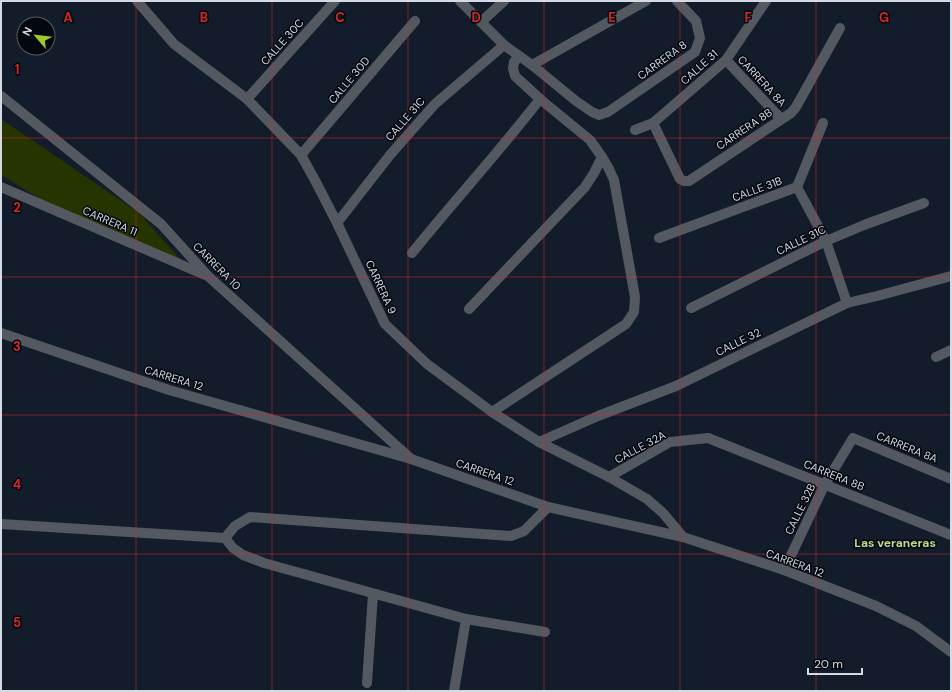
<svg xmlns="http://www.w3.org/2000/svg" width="952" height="692" font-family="'DM Sans',sans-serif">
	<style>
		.green { fill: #263500 }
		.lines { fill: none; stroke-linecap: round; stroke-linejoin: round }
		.minor { stroke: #545961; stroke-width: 10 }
		.grid { fill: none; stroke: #d62828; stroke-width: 1; stroke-opacity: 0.55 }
		.labels { text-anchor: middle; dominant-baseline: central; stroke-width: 3; stroke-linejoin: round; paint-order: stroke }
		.street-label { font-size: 11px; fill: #d4dbe5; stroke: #04070d }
		.neighbourhood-label { font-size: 12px; font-weight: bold; fill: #bed990; stroke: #04070d }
		.grid-label { font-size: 13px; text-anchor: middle; font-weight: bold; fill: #d62828; stroke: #04070d; stroke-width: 3; stroke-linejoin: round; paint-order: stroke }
	</style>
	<rect width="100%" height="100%" fill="#131c2b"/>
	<!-- green -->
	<path class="green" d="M1 119 139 213 183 262 39 198 1 175Z"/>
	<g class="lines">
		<!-- minor -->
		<g class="minor">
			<path d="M137 1 174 44 247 99 301 155 317 184 337 223 385 324 427 364 492 412 539 442 609 477 647 499 663 513 683 537"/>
			<path d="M460 1 504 45 532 65 576 101 592 112 599 115 608 112 695 52 700 38 696 21 677 1"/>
			<path d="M481 22 504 1"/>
			<path d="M726 60 781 119"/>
			<path d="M532 65 646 1"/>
			<path d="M1 96 161 224 209 277 410 458"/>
			<path d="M247 99 335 1"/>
			<path d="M653 123 680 179 684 181H689L791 113 796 107 840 28"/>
			<path d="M635 130 653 123 726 60 766 1"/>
			<path d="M301 155 415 21"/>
			<path d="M1 187 205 275"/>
			<path d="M797 187 826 241 847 303"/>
			<path d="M337 223 390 155 435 104 504 45"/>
			<path d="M659 238 797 187 823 123"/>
			<path d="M412 253C454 201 499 152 540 99"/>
			<path d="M691 308 826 241 864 225 924 203"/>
			<path d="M469 309 585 187 594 173 602 157 590 140 540 99 515 76 513 68 514 62 519 56"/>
			<path d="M1 333 169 390 411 459 548 507 683 537 784 570 876 606 916 626 951 652"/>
			<path d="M936 357 951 350"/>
			<path d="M492 412 626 324 634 312 635 297 614 180 609 169 602 157"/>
			<path d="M539 442 598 416 676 386 847 303 877 296 951 276"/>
			<path d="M609 477 670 442 708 438 951 535"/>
			<path d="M1 524 225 538"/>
			<path d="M784 570 825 484 853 438 951 479"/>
			<path d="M545 632 466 619 264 563 243 555 233 548 225 538 235 526 250 517 511 536 524 531 548 507"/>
			<path d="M367 683 373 594"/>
			<path d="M454 691 466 619"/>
		</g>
	</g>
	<!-- grid -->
	<path class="grid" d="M136 1V691M272 1V691M408 1V691M544 1V691M680 1V691M816 1V691M1 138H951M1 277H951M1 415H951M1 554H951"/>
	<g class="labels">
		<!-- street labels -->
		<g class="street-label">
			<text transform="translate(282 42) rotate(-48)">CALLE 30C</text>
			<text transform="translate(662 60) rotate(-36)">CARRERA 8</text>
			<text transform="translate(699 67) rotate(-42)">CALLE 31</text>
			<text transform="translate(349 80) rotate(-50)">CALLE 30D</text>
			<text transform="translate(762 81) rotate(47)">CARRERA 8A</text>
			<text transform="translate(405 119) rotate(-49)">CALLE 31C</text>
			<text transform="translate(744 129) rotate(-34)">CARRERA 8B</text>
			<text transform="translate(757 189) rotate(-20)">CALLE 31B</text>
			<text transform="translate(110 221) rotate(23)">CARRERA 11</text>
			<text transform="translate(801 240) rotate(-26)">CALLE 31C</text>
			<text transform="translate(217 266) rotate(45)">CARRERA 10</text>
			<text transform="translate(381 287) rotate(65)">CARRERA 9</text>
			<text transform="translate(738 342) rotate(-26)">CALLE 32</text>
			<text transform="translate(174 378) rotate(17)">CARRERA 12</text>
			<text transform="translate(640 447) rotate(-28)">CALLE 32A</text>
			<text transform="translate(907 447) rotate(22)">CARRERA 8A</text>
			<text transform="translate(485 472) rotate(19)">CARRERA 12</text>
			<text transform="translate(834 475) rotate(22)">CARRERA 8B</text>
			<text transform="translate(800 509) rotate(-64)">CALLE 32B</text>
			<text transform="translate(795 563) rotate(20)">CARRERA 12</text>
		</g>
		<!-- neighbourhood labels -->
		<g class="neighbourhood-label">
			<text x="895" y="543">Las veraneras</text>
		</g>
	</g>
	<g class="grid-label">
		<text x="68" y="22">A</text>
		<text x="204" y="22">B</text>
		<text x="340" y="22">C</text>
		<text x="476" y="22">D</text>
		<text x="612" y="22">E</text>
		<text x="748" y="22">F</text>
		<text x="884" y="22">G</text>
		<text x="17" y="74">1</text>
		<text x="17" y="212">2</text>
		<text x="17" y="351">3</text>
		<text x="17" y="489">4</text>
		<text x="17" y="627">5</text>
	</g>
	<!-- border -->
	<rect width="952" height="692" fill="none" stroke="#d4dbe5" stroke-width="4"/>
	<!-- north arrow -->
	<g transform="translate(36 36) rotate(298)"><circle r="19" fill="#04070d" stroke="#575c63"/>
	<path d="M0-3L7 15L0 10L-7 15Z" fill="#9dca30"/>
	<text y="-6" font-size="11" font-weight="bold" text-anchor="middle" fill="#d4dbe5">N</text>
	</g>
	<!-- scale -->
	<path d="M808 668v6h54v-6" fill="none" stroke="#d4dbe5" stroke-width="2"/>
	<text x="814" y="668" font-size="12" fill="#d4dbe5" stroke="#04070d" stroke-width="3" paint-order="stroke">20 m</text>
</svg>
